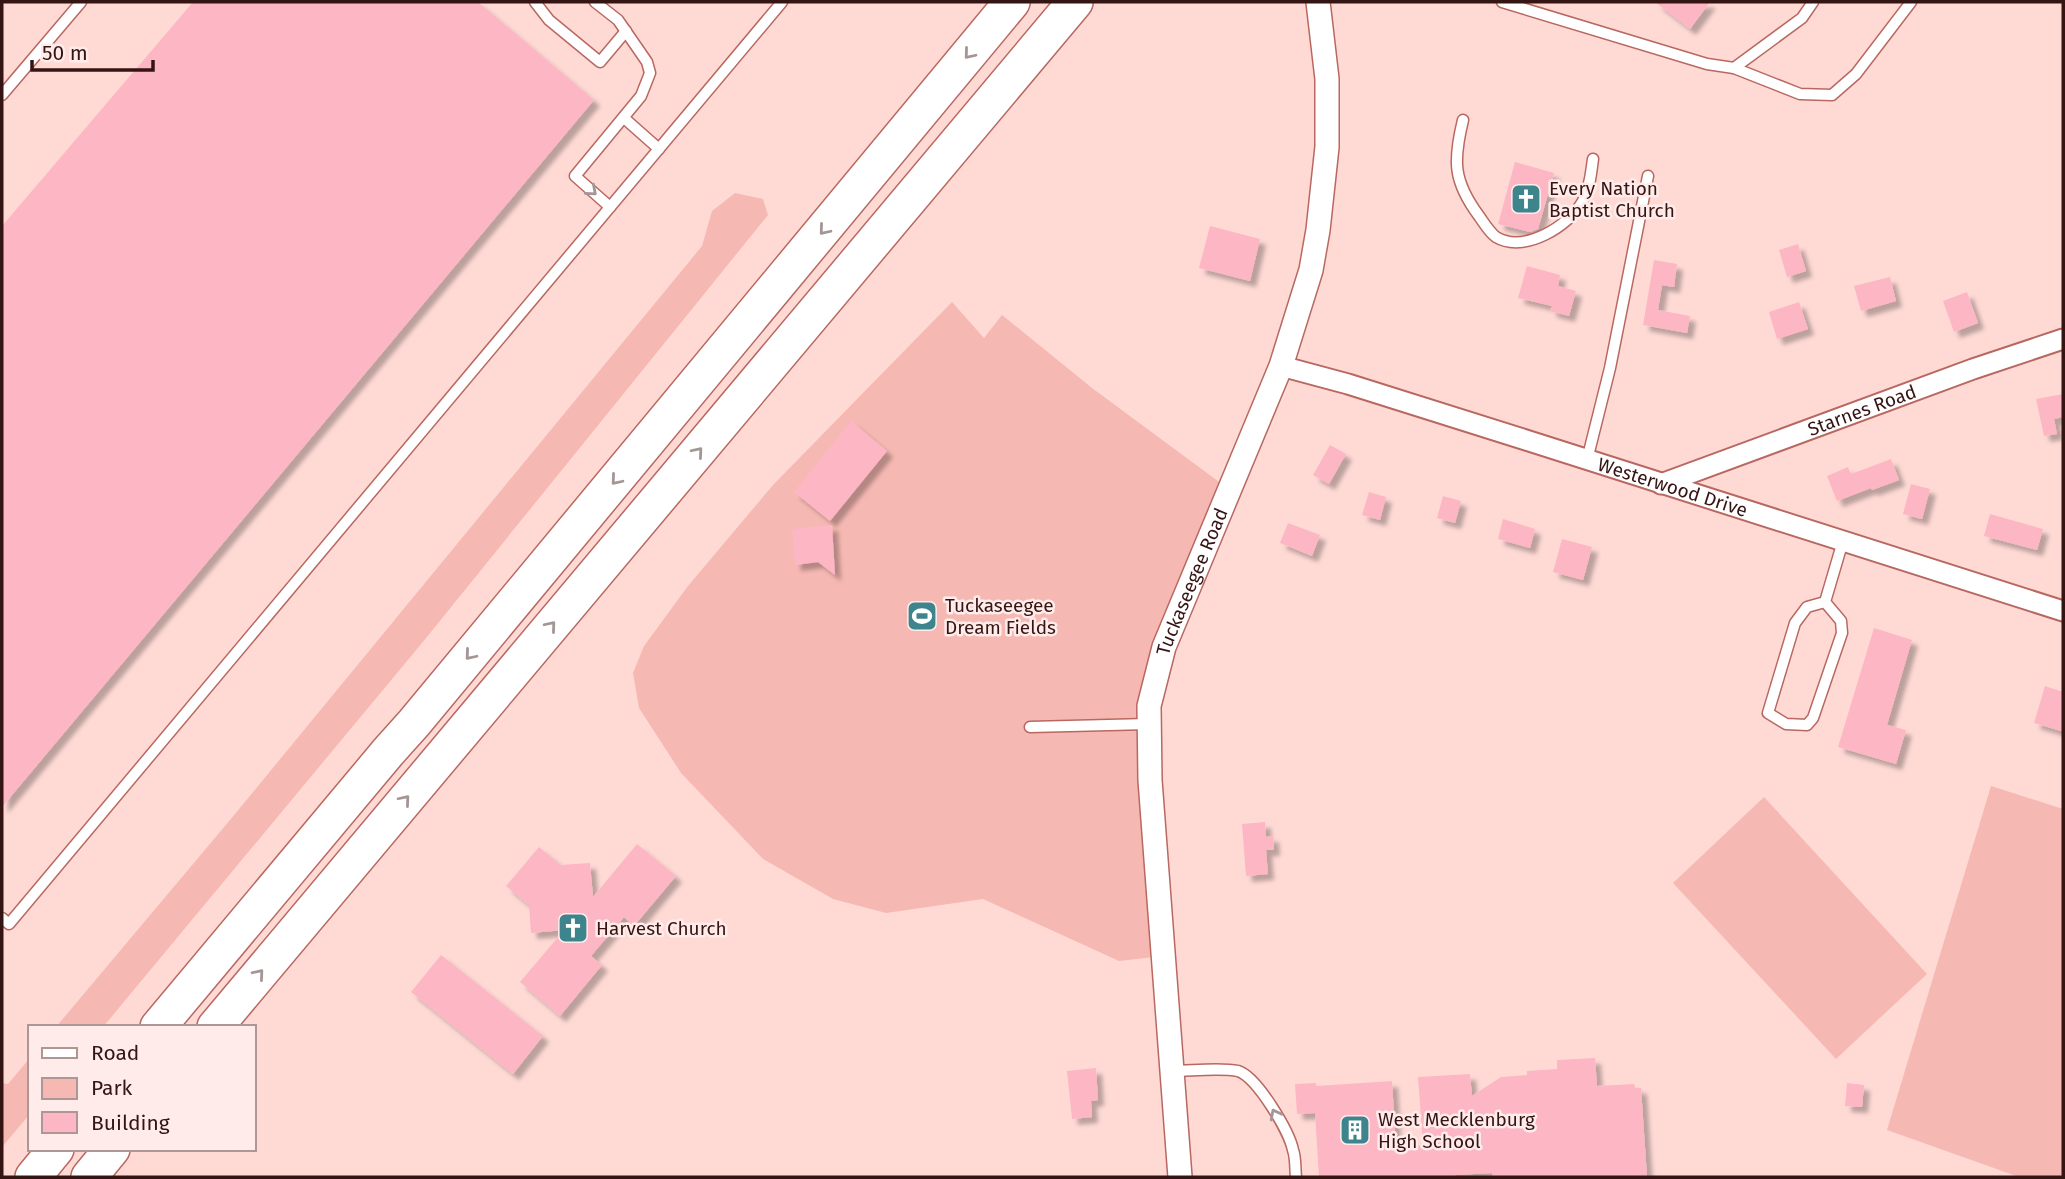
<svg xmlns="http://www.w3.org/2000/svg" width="2065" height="1179" font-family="'Fira Sans',sans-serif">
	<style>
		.green { fill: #f6b8b2 }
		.building { fill: #fdb6c4; filter: url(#shadow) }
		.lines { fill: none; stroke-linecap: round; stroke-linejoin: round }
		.service-casing { stroke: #b96861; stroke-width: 13 }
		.minor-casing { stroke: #b96861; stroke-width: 23 }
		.tertiary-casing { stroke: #b96861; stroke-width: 26 }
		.motorway-casing { stroke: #b96861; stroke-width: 38 }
		.service { stroke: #fff; stroke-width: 10 }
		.minor { stroke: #fff; stroke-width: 19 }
		.tertiary { stroke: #fff; stroke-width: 23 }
		.motorway { stroke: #fff; stroke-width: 35 }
		.oneway { stroke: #a49695 }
		.labels { text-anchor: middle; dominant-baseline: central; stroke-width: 5; stroke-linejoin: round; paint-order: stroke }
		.poi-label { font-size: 19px; fill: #351513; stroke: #ffecea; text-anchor: start }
		.street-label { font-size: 19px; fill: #351513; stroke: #ffecea }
	</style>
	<defs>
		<filter id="shadow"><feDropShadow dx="6" dy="6" stdDeviation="2" flood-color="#0004"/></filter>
	</defs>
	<rect width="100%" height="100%" fill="#ffdad5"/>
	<!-- green -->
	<g class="green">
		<path d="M735 193 763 199 768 215 422 643 103 1027H56L235 814 702 246 712 211Z"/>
		<path d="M952 302 984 338 1002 315 1092 388 1230 490 1149 706 1163 956 1119 961 983 899 886 913 833 899 763 859 681 773 639 708 633 673 644 646 688 586 773 485Z"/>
		<path d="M1991 786 2063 809V1177H2019L1887 1130Z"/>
		<path d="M1764 797 1927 974 1836 1059 1673 883Z"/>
		<path d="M30 1058V1114L2 1147V1083L8 1084Z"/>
	</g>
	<!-- building -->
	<g class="building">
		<path d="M193 2H478L594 100 2 807V226Z"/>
		<path d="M1655 2H1710L1690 29Z"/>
		<path d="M1515 162 1554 173 1538 229 1530 232 1498 224Z"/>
		<path d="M1210 226 1260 239 1250 281 1199 268Z"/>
		<path d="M1798 244 1806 271 1787 277 1779 250Z"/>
		<path d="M1654 260 1677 264 1674 287 1662 285 1658 310 1690 316 1687 333 1643 325Z"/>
		<path d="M1527 266 1560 275 1558 286 1576 291 1569 316 1550 311 1552 306 1518 298Z"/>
		<path d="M1890 277 1896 301 1861 311 1854 286Z"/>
		<path d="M1967 292 1978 323 1954 332 1943 301Z"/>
		<path d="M1799 302 1808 329 1777 339 1769 312Z"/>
		<path d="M2063 394V417L2054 419 2057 434 2044 436 2036 399Z"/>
		<path d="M851 421 887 451 830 521 794 492Z"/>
		<path d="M1330 445 1346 454 1329 484 1313 475Z"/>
		<path d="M1891 459 1899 480 1872 490 1871 488 1837 501 1827 476 1848 467 1851 474Z"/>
		<path d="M1911 484 1930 489 1922 519 1903 514Z"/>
		<path d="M1369 492 1386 497 1380 520 1362 515Z"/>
		<path d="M1443 496 1461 501 1455 523 1437 518Z"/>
		<path d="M1990 514 2043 529 2037 550 1984 536Z"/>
		<path d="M1503 519 1535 529 1530 548 1498 539Z"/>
		<path d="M1288 523 1320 535 1312 556 1280 543Z"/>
		<path d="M832 525 835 575 818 562 795 565 792 529Z"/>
		<path d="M1562 539 1592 547 1583 580 1553 572Z"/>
		<path d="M1874 628 1912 640 1887 725 1906 730 1896 764 1838 747Z"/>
		<path d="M2045 686 2063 692V724L2061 731 2034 723Z"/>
		<path d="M1265 822 1266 837 1273 836 1274 850H1266L1268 874 1246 876 1242 824Z"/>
		<path d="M637 844 676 876 634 926 624 917 591 956 602 965 560 1016 520 982 564 930 531 933 529 905 506 886 539 847 561 865 590 863 593 897Z"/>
		<path d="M441 955 543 1036 513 1074 411 992Z"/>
		<path d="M1595 1058 1597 1086 1634 1084 1635 1088H1641L1647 1177H1493L1492 1173 1455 1175 1456 1177H1319L1315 1113 1297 1114 1295 1084 1316 1083V1086L1392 1081 1396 1147 1423 1145 1418 1077 1470 1074 1472 1096 1501 1077 1527 1075V1071L1557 1069V1060Z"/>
		<path d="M1096 1068 1098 1100 1091 1101 1092 1117 1072 1119 1067 1071Z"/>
		<path d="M1847 1083 1864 1085 1862 1107 1845 1106Z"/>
	</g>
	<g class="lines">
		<!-- service casing -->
		<g class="service-casing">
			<g id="service">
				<path d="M535 2 549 20 600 62 626 31"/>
				<path d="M595 2 618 20 647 62 650 73 641 96 575 176 610 207"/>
				<path d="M1502 2 1707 64 1734 68 1802 18 1813 2"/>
				<path d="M1734 68 1800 94 1832 95 1856 74 1911 2"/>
				<path d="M2 95 81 2"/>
				<path d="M624 118 659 149"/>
				<path d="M1463 120C1453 161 1453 181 1479 216 1484 223 1489 232 1496 237 1524 254 1569 226 1583 201 1590 188 1591 173 1593 159"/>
				<path d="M1587 460 1610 368 1648 176"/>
				<path d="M1825 602 1807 607 1795 623 1768 713 1786 724 1807 725 1813 718 1842 633 1841 621 1825 602 1843 541"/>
				<path d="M1030 727 1148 724"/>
				<path d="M2 918 9 924 782 2"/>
				<path d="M1172 1071C1191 1071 1220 1067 1238 1071 1257 1077 1289 1131 1293 1150 1296 1158 1295 1169 1296 1177"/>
			</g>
		</g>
		<!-- minor casing -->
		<g class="minor-casing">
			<g id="minor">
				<path id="s1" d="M1281 366 1348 384 1529 441 2063 611"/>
				<path id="s2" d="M1661 484 1973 369 2063 339"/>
			</g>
		</g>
		<!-- tertiary casing -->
		<g class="tertiary-casing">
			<g id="tertiary">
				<path id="s3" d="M1180 1177 1150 780 1149 706 1164 647 1281 366 1311 270 1318 230 1327 147V79L1318 2"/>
			</g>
		</g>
		<!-- motorway casing -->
		<g class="motorway-casing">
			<g id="motorway">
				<path d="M158 1027 388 752 414 723 1012 2"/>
				<path d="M215 1027 1075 2"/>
				<path d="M33 1177 56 1149"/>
				<path d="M89 1177 112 1149"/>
			</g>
		</g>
		<!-- service -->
		<use href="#service" class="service"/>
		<!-- minor -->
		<use href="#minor" class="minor"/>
		<!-- tertiary -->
		<use href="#tertiary" class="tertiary"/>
		<!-- motorway -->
		<use href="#motorway" class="motorway"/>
	</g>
	<!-- one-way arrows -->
	<defs><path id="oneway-chevron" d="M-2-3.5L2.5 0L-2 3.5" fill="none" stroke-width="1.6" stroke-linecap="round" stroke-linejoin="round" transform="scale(1.75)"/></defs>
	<g class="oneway">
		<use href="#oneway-chevron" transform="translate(969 54) rotate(130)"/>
		<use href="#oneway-chevron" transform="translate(592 191) rotate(41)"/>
		<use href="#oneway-chevron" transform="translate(824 230) rotate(130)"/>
		<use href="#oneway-chevron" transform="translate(698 452) rotate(-50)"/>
		<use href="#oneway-chevron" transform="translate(616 480) rotate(130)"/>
		<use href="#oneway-chevron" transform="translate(551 626) rotate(-50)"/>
		<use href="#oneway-chevron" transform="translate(470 655) rotate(130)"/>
		<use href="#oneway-chevron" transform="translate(405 800) rotate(-50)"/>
		<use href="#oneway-chevron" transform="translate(259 974) rotate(-50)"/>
		<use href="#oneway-chevron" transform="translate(1275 1114) rotate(-118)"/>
	</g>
	<!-- icons -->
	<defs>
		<g id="church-square" transform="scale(1.575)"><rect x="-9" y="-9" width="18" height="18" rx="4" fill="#3d848d" stroke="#ffecea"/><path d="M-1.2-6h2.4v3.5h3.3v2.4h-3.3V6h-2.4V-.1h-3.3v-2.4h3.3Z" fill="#fff"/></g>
		<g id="stadium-square" transform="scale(1.575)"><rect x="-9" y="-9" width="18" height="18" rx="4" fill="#3d848d" stroke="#ffecea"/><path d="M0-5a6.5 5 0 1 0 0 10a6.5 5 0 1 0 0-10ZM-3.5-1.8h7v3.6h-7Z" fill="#fff"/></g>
		<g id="building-square" transform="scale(1.575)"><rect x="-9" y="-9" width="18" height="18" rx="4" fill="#3d848d" stroke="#ffecea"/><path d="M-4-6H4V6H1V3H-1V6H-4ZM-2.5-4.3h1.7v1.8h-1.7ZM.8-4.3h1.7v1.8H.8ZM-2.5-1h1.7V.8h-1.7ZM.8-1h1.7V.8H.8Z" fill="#fff"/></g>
	</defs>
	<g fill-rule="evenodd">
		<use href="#church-square" x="1526" y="199"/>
		<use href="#stadium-square" x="922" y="616"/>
		<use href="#church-square" x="573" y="928"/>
		<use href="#building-square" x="1355" y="1130"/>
	</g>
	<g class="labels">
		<!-- poi labels -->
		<g class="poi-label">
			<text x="1549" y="188">Every Nation<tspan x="1549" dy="22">Baptist Church</tspan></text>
			<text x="945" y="605">Tuckaseegee<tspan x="945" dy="22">Dream Fields</tspan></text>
			<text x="596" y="928">Harvest Church</text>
			<text x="1378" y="1119">West Mecklenburg<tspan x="1378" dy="22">High School</tspan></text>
		</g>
		<!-- street labels -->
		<g class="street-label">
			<text stroke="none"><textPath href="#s2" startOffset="214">Starnes Road</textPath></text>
			<text stroke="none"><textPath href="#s1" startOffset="410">Westerwood Drive</textPath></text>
			<text stroke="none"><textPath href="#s3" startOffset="604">Tuckaseegee Road</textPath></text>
		</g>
	</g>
	<!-- border -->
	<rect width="2065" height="1179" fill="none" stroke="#351513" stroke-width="7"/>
	<!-- legend -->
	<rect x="28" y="1025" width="228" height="126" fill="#ffecea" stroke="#ae9694" stroke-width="2"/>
	<rect x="42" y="1048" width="35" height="10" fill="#ffffff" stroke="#ae9694" stroke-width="2"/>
	<text x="91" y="1060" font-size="21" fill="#351513">Road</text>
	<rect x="42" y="1078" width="35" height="21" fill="#f6b8b2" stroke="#ae9694" stroke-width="2"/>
	<text x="91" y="1095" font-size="21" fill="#351513">Park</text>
	<rect x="42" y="1112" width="35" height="21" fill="#fdb6c4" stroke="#ae9694" stroke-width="2"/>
	<text x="91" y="1130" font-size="21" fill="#351513">Building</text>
	<!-- scale -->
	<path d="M32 60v10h121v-10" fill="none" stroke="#351513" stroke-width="3.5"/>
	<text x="42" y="60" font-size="21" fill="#351513" stroke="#ffecea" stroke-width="5" paint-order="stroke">50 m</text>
</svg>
